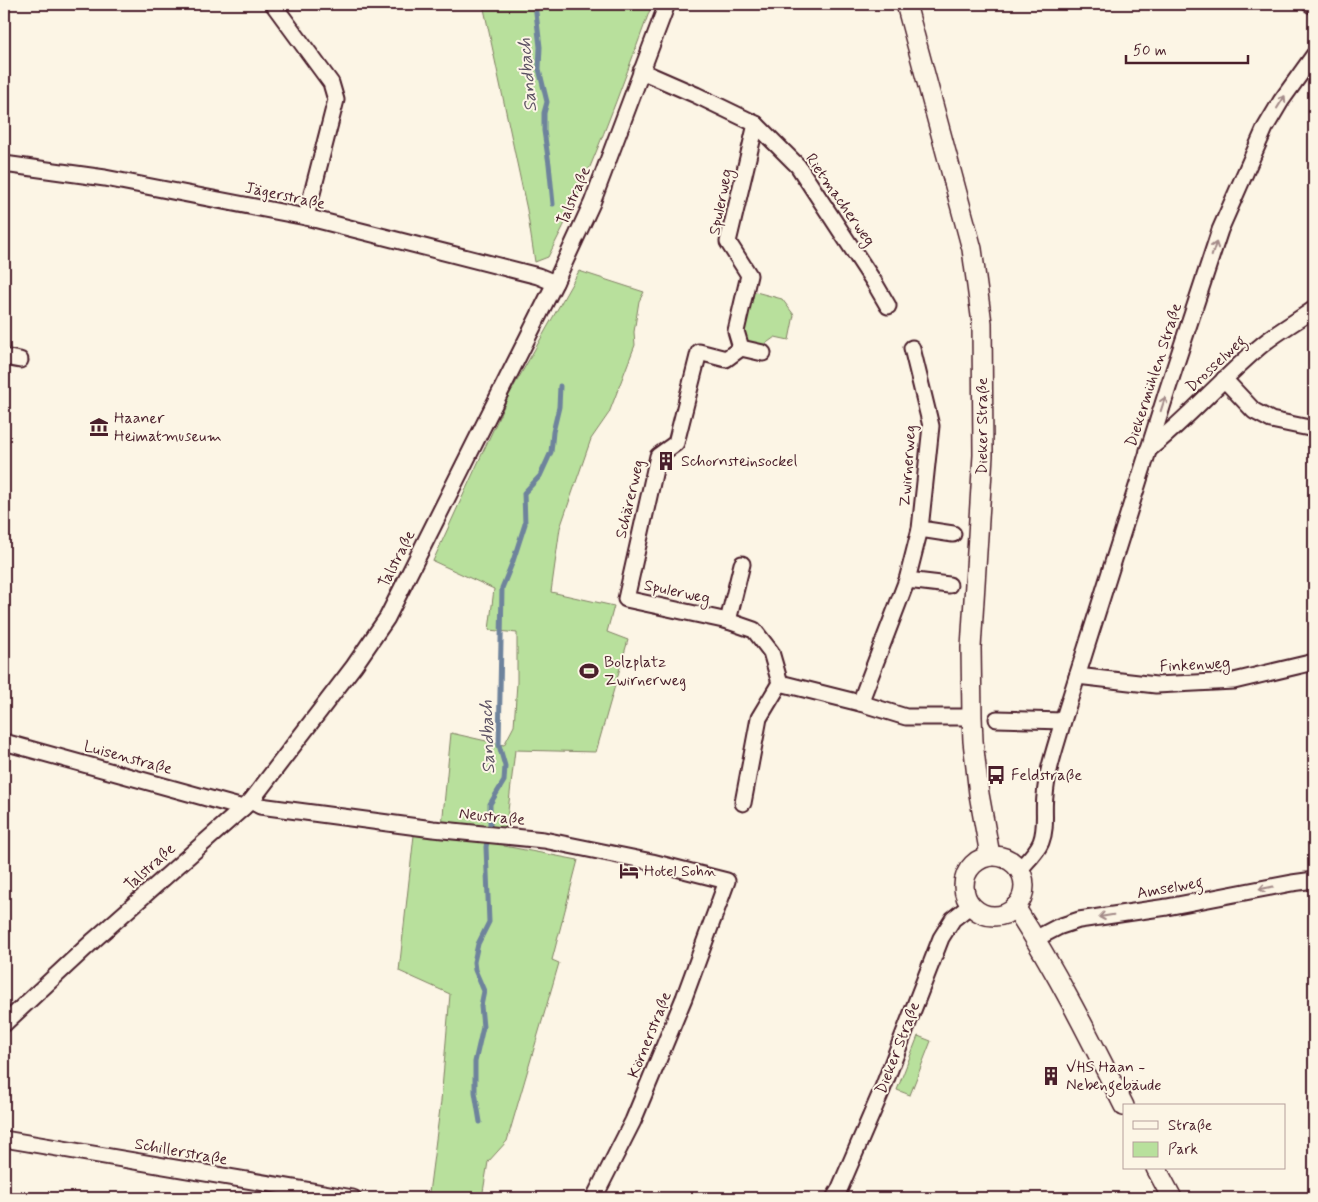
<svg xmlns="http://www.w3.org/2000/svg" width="1318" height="1202" font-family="Mynerve,sans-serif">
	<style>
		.green { fill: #b8e09c; stroke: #818064 }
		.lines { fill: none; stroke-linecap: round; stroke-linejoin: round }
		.stream { stroke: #6e839c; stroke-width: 5 }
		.minor-casing { stroke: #4a1f2b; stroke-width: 19 }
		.tertiary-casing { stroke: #4a1f2b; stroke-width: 22 }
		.minor { stroke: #fcf5e5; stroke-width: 15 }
		.tertiary { stroke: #fcf5e5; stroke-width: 19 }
		.oneway { stroke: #a38a88 }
		.labels { text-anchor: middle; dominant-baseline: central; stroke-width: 4; stroke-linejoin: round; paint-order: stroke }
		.street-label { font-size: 16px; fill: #4a1f2b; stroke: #fcf5e5 }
		.poi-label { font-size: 16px; fill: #4a1f2b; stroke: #fcf5e5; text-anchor: start }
		.water-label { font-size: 18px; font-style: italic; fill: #5c5163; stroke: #fcf5e5 }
	</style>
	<rect width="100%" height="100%" fill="#fcf5e5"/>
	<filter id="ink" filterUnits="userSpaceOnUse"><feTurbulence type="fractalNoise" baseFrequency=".02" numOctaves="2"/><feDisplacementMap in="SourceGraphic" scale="10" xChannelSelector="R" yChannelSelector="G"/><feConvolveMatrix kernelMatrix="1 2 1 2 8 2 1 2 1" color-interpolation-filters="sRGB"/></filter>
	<g filter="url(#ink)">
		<!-- green -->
		<g class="green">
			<path d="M483 4H647L651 7C620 91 590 177 548 257L535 262 527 210Z"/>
			<path d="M579 271 644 292 639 301 634 332 635 345 609 413 591 439 560 528 551 592 614 606 607 632 628 640 596 752 515 750 504 846 578 860 552 960 559 963 507 1141 488 1162 482 1198H460L429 1193 441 1101 450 994 399 971 414 835 441 836 451 733 504 745 514 726 517 683V633L489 630 494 589 433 561 509 395Z"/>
			<path d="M752 291 782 299 794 315 789 340 775 337 761 347 745 342 740 328Z"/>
			<path d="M918 1036 931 1041 910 1095 897 1090Z"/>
		</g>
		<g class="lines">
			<!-- stream -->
			<g class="stream">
				<path d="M535 4 540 47 539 69 547 102 544 113V131L549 164 553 204"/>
				<path d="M480 1122 475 1092V1062L483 1027 481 1006 484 991 475 970 474 962 478 944 489 922 486 847 490 825V804L504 781 505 766 499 745 502 588 513 561 525 524 524 493 540 476 551 452 553 432 559 407 560 386"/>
			</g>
			<!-- minor casing -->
			<g class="minor-casing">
				<g id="minor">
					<path d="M273 4 331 83 336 100 306 217"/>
					<path d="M1310 4 1314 6"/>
					<path d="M641 71 696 95 756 124 798 166 874 282 888 306"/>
					<path d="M756 124 728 242 749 275 736 331 741 348 763 353"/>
					<path d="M4 164 105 178 306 217 538 276 555 283"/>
					<path d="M741 348 726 359 699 352 676 443 658 456 626 599 728 621 742 564"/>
					<path d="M4 357 20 360"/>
					<path d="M1224 379 1254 411 1271 420 1314 429"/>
					<path d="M1148 450C1189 418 1223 377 1263 344 1279 331 1297 321 1314 309"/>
					<path d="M920 529 953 534"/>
					<path d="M907 580 949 585"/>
					<path d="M728 621 754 630 771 652 780 683"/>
					<path d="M1077 676 1156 685 1234 681 1314 662"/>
					<path d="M860 703 907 580 920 529 931 426 912 348"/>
					<path d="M997 719 1063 721"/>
					<path d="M4 742 243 808"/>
					<path d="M251 801 260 806 433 829 544 840 652 862 727 881 684 998 633 1121 594 1198"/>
					<path d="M743 803 759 718 780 683 860 703 906 717H972"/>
					<path d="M1020 869C1027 861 1037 852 1041 842 1047 827 1043 811 1045 796 1047 770 1056 746 1063 721L1168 388 1220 230 1265 128 1281 101 1314 55"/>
					<path d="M1035 939 1058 927 1079 920 1167 907 1292 883 1314 880"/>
					<path d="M4 1024 94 940 251 801 354 666 387 618 555 283 592 203 667 4"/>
					<path d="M4 1139 353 1198"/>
					<path d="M834 1198 839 1190 882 1090 941 938 953 919 971 905"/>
				</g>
			</g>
			<!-- tertiary casing -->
			<g class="tertiary-casing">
				<g id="tertiary">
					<path d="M906 4 972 249 982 323 983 455 971 648 972 717 973 741 979 794 990 855"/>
					<circle cx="994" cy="886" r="30"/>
					<path d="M1015 907C1056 970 1090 1038 1124 1106"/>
					<path d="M1156 1168 1172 1198"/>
				</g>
			</g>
			<!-- minor -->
			<use href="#minor" class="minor"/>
			<!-- tertiary -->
			<use href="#tertiary" class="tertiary"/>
		</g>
		<!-- one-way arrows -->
		<defs><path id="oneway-shaft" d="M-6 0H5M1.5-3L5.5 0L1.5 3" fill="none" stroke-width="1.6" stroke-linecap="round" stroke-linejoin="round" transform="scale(1.25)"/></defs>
		<g class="oneway">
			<use href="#oneway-shaft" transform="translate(1281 102) rotate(-58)"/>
			<use href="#oneway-shaft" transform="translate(1214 249) rotate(-72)"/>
			<use href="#oneway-shaft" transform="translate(1163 404) rotate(-72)"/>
			<use href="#oneway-shaft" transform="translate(1266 888) rotate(169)"/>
			<use href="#oneway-shaft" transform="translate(1106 916) rotate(171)"/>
		</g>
	</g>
	<!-- icons -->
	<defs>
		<g id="museum-bare" transform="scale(1.5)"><path d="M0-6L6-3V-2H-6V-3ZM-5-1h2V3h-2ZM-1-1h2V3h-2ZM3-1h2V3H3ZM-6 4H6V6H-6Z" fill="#4a1f2b" stroke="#fcf5e5" stroke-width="2.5" paint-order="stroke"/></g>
		<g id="building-bare" transform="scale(1.5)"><path d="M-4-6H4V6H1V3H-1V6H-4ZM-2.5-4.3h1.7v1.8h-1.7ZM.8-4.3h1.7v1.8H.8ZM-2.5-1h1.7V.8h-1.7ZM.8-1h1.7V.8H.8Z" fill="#4a1f2b" stroke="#fcf5e5" stroke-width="2.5" paint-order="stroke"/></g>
		<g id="stadium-bare" transform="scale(1.5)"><path d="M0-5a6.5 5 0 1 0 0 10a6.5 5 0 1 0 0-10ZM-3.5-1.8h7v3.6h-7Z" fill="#4a1f2b" stroke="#fcf5e5" stroke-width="2.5" paint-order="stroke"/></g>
		<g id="bus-bare" transform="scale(1.5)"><path d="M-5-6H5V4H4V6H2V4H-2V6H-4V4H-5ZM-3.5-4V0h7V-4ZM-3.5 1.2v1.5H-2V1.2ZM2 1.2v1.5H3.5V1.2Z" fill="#4a1f2b" stroke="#fcf5e5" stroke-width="2.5" paint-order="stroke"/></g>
		<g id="hotel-bare" transform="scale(1.5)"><path d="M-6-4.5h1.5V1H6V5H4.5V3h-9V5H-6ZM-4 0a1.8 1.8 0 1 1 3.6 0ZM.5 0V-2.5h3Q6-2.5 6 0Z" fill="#4a1f2b" stroke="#fcf5e5" stroke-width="2.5" paint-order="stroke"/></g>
	</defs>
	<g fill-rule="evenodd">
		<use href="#museum-bare" x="99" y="427"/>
		<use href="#building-bare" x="666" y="461"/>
		<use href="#stadium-bare" x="589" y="671"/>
		<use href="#bus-bare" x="996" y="775"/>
		<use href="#hotel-bare" x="629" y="871"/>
		<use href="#building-bare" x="1051" y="1076"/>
	</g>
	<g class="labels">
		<!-- street labels -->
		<g class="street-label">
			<text transform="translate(285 196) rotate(12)">Jägerstraße</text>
			<text transform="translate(574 196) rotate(-67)">Talstraße</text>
			<text transform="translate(840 200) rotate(55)">Rietmacherweg</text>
			<text transform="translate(721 202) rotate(-79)">Spulerweg</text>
			<text transform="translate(1216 364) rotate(-43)">Drosselweg</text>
			<text transform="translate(1154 375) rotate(-72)">Diekermühlen Straße</text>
			<text transform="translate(982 426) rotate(-90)">Dieker Straße</text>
			<text transform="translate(908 466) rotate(-86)">Zwirnerweg</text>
			<text transform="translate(630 499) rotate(-77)">Schärerweg</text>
			<text transform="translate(397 559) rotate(-63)">Talstraße</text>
			<text transform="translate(677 592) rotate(12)">Spulerweg</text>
			<text transform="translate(1195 665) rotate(-3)">Finkenweg</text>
			<text transform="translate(128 758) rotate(15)">Luisenstraße</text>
			<text transform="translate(492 817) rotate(6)">Neustraße</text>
			<text transform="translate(150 867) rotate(-42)">Talstraße</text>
			<text transform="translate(1170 888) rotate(-10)">Amselweg</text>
			<text transform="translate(650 1035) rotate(-68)">Körnerstraße</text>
			<text transform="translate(898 1048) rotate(-69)">Dieker Straße</text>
			<text transform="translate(181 1152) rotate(10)">Schillerstraße</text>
		</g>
		<!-- poi labels -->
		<g class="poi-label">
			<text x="114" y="418">Haaner<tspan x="114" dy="18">Heimatmuseum</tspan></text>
			<text x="681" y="461">Schornsteinsockel</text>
			<text x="604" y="662">Bolzplatz<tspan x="604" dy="18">Zwirnerweg</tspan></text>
			<text x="1011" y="775">Feldstraße</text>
			<text x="644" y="871">Hotel Sohn</text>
			<text x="1066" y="1067">VHS Haan -<tspan x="1066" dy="18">Nebengebäude</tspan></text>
		</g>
		<!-- water labels -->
		<g class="water-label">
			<text transform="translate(528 75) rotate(-95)">Sandbach</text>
			<text transform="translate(488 737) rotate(-92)">Sandbach</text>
		</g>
	</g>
	<!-- margin -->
	<rect width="1318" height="1202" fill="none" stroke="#fcf5e5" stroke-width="20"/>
	<rect x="10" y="10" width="1298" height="1182" fill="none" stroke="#4a1f2b" stroke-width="2" filter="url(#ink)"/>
	<!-- legend -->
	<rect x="1123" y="1104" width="162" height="65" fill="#fcf5e5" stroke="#b59f9b"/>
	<rect x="1133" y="1121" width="25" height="8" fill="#fcf5e5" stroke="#b59f9b"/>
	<text x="1168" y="1130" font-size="15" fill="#4a1f2b">Straße</text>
	<rect x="1133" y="1142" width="25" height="15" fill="#b8e09c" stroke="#b59f9b"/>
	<text x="1168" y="1154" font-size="15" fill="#4a1f2b">Park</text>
	<!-- scale -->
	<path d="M1126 55v8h122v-8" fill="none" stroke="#4a1f2b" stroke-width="2.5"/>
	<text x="1133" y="55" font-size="15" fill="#4a1f2b" stroke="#fcf5e5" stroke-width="4" paint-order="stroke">50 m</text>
</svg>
